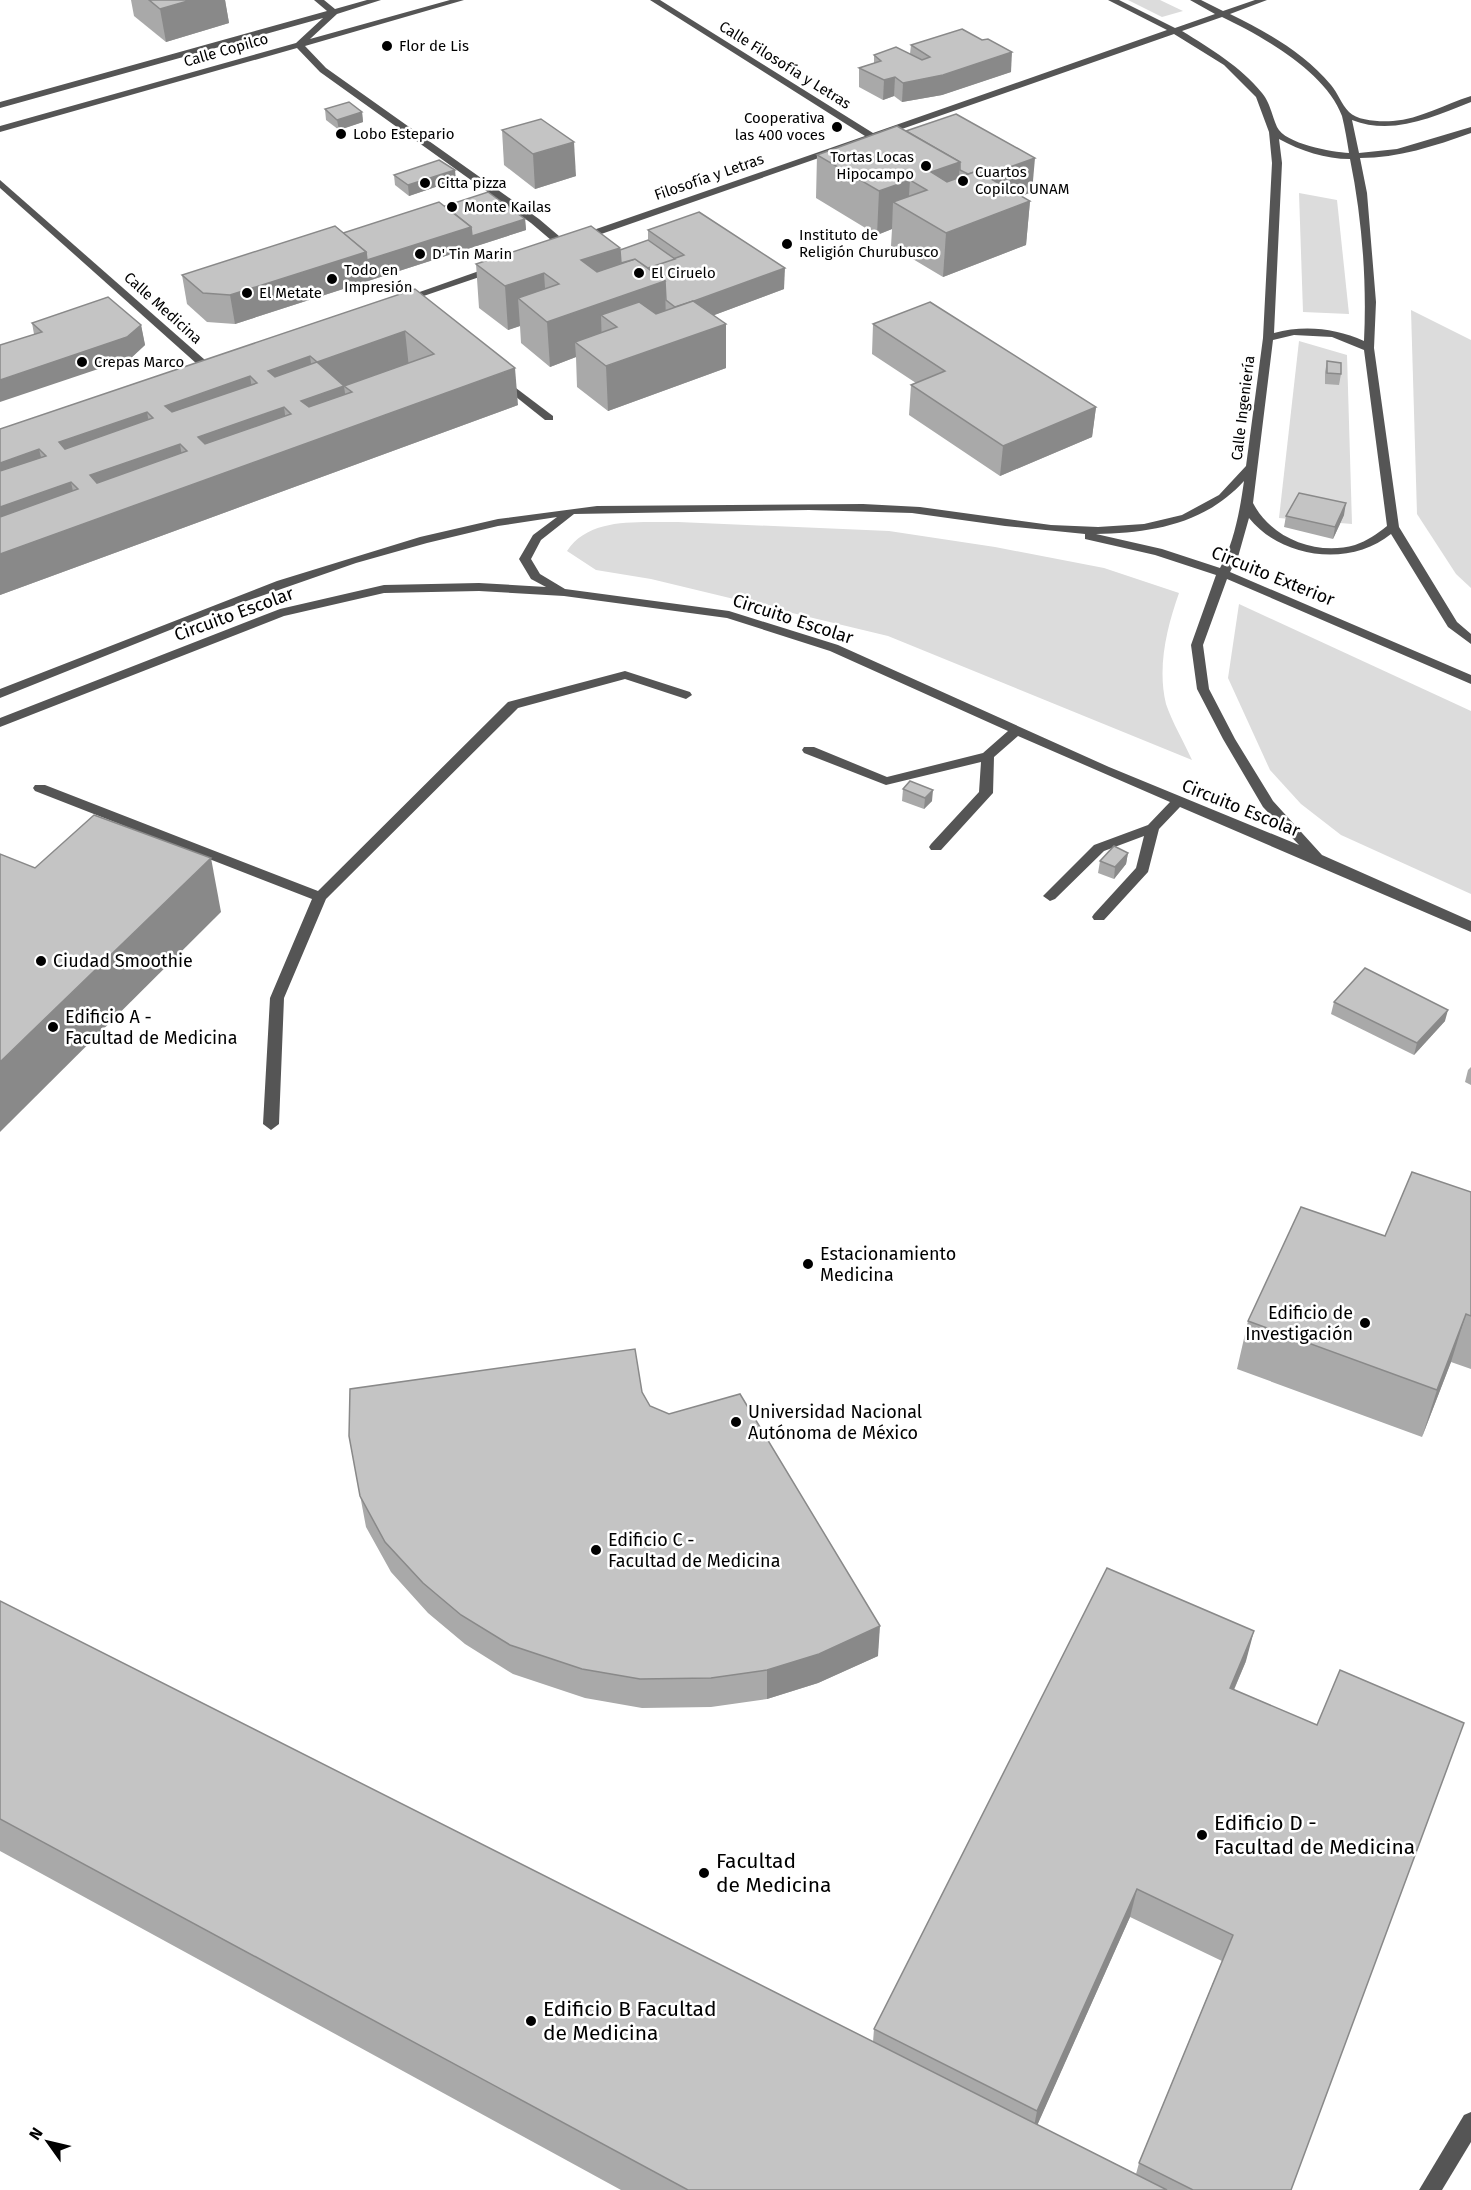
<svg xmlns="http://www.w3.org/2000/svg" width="1471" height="2190" font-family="'Fira Sans',sans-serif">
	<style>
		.green { fill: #dcdcdc }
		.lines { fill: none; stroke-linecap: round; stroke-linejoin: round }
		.minor { fill: #555; fill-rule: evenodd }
		.wall { fill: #a9a9a9; fill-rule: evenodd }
		.shaded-wall { fill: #898989 }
		.building { fill: #c4c4c4; stroke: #898989; stroke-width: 1.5; fill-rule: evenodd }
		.poi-dot { fill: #000; stroke: #fff; stroke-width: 2 }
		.labels { text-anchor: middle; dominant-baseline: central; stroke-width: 5; stroke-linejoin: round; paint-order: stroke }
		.far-poi-label { font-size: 15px; fill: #000; stroke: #fff; text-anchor: start }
		.far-street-label { font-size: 15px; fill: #000; stroke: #fff }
		.street-label { font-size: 18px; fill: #000; stroke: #fff }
		.poi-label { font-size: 18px; fill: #000; stroke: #fff; text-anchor: start }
		.near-poi-label { font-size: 21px; fill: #000; stroke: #fff; text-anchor: start }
	</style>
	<rect width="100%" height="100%" fill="#fff"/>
	<!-- green -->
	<g class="green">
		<path d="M1128 0H1160L1183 11 1162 17Z"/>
		<path d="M1299 193 1337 200 1349 314 1303 312Z"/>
		<path d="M1411 310 1471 340V588L1456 574 1417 514Z"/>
		<path d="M1299 341 1347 355 1352 524 1279 518Z"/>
		<path d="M678 522 889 531 995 547 1104 568 1179 593C1167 627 1157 667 1166 704 1172 722 1184 742 1192 760L888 636 651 579 596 570 567 551C590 516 640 523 678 522Z"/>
		<path d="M1239 604 1471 711V894L1341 835 1301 804 1270 770 1228 678Z"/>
	</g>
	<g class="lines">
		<!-- minor -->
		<g class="minor">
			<path d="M314 0H324L335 9 367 0H381L337 14 310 39 450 0H464L305 46 326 68 539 219 566 242V246H558L531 223 320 72 297 48 0 132V126L296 43 323 18 0 108V102L327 11Z"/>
			<path d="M650 0H660L873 133 1167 30 1108 0H1119L1175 28 1215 14 1190 0H1201L1223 11 1255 0H1267L1230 14C1267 32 1304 53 1331 85 1338 93 1341 104 1349 112 1358 121 1380 122 1393 121 1420 119 1445 104 1471 96V102C1432 117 1393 136 1352 120L1359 153 1397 149 1471 127V133C1435 146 1398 158 1360 158L1367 193 1376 302 1374 348 1399 527 1457 622 1471 634V644L1448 627 1391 534C1351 567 1282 559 1249 518L1238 557 1230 572 1471 675V684L1227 579 1203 645 1209 689 1235 739 1273 801 1322 855 1471 921V932L1180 807 1159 829 1148 872 1104 920H1094L1092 917 1094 914 1136 868 1144 836 1104 851 1055 899 1050 901 1043 896 1094 845 1148 825 1170 802 1018 736 994 757 993 793 941 850H931L929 847 931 844 979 792 981 762 886 785 804 753 802 750 804 747H814L887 777 983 753 1008 731 830 651 727 618 564 596 479 591 384 593 284 616 0 727V718L280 609 384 585 479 583 546 587 531 579 519 559 533 535 557 517 498 526 427 543 356 563 215 612 0 698V689L277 581 420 537 498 519 597 506 863 504 920 507 1051 525 1098 527 1144 524 1182 515 1219 495 1246 466 1263 338 1272 163 1269 132 1256 97 1224 65 1174 34 584 240H576V236L865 136ZM1222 17C1262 36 1326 72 1342 116 1345 128 1347 141 1349 153 1332 152 1285 144 1277 127 1272 116 1270 102 1262 93 1240 66 1211 49 1182 31ZM1279 139C1301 151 1325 159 1350 159 1362 218 1367 281 1364 341 1335 328 1304 325 1274 333L1282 163ZM1294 335 1332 337 1364 350 1387 526C1377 534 1367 541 1355 545 1316 556 1271 538 1253 503L1273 340ZM1244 481C1240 510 1234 543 1220 568L1162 549 1096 534C1152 533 1205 524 1244 481ZM809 510 912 513 1005 526 1085 534V539L1155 555 1216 575 1191 645 1197 689 1223 739 1263 807 1299 845 1109 767 838 645 729 611 565 589 540 574 531 559 541 540 574 514Z"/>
			<path d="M0 180 205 360V364H197L0 188Z"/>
			<path d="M496 265 500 266V270L406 302 397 300Z"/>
			<path d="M500 376 553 416V420H545L496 381V377Z"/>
			<path d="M625 671 690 692 692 695 686 699 625 679 518 708 326 899 284 998 279 1124 271 1130 263 1124 270 998 312 899 35 791 33 788 35 785H45L318 891 508 702Z"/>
			<path d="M1471 2112V2142L1442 2190H1419L1464 2115Z"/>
		</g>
	</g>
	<!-- wall -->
	<g class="wall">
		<path d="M131 0H225L229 23 166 42 134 16Z"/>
		<path d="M911 45 1011 72 942 95 902 102 894 96 883 100 859 87V68L874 63V55L910 54Z"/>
		<path d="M325 109 362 112 363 122 339 130 326 120Z"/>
		<path d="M502 130 576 176 535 189 504 165Z"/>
		<path d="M906 131 1032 192 1021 196 1030 201 1026 245 943 277 891 246 892 229 877 235 816 198 817 155Z"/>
		<path d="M394 175 456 180 409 196 395 185Z"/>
		<path d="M445 206 525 219 526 230 235 324 207 322 187 304 182 275Z"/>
		<path d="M648 230 784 289 714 315 726 368 608 411 577 387 576 357 550 367 521 343 520 326 508 330 479 308 476 264 620 248V250L648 240Z"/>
		<path d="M415 289 518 405 0 595V429Z"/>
		<path d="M32 323 141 325 145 345 131 358 34 334Z"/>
		<path d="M873 324 1096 407 1092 437 1000 476 909 415 911 385 916 383 872 354Z"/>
		<path d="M1327 361 1341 374 1339 385 1325 384V372Z"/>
		<path d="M1344 515 1333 539 1284 527 1286 516Z"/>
		<path d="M910 781 932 801 924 809 902 801 903 789Z"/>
		<path d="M1128 853 1126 864 1114 879 1098 873 1100 861Z"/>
		<path d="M1334 1002 1445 1021 1414 1055 1331 1014Z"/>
		<path d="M1471 1067V1085L1465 1082 1468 1070Z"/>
		<path d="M1471 1192V1369L1451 1362 1422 1437 1237 1369 1248 1321 1385 1236Z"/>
		<path d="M642 1392 650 1406 878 1656 818 1683 767 1699 711 1707 642 1708 585 1698 513 1674 465 1644 428 1613 391 1572 366 1527 349 1436Z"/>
		<path d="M0 1601 873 2042 874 2029 1246 1661 1234 1690 1291 2190H621L0 1851ZM1130 1917 1222 1961 1139 2163 1136 2174 1037 2125Z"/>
	</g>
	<!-- shaded-wall -->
	<g class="shaded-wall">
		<path d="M191 0H225L229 23 166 42 160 9Z"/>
		<path d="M1012 52 1011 72 942 95 902 102 903 83Z"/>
		<path d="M895 77 894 96 883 100 884 80Z"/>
		<path d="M362 112 363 122 339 130 337 120Z"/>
		<path d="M574 142 576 176 535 189 533 154Z"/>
		<path d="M1035 158 1032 192 974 214 976 179Z"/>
		<path d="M960 162 957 205 931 172Z"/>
		<path d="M455 170 456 180 409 196 408 185Z"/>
		<path d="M910 180 908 211 893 202 892 229 877 235 879 191Z"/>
		<path d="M1030 201 1026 245 943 277 946 233Z"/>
		<path d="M525 219 526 230 235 324 230 295 366 252 471 227Z"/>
		<path d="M620 248 622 292 581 260Z"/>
		<path d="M685 265 665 283 666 325 617 327 601 315 602 348 575 342 576 357 550 367 547 322Z"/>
		<path d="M785 268 784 289 677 329 676 308Z"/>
		<path d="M544 273 547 317 518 298 520 326 508 330 505 286Z"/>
		<path d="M726 324V368L608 411 606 366Z"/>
		<path d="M141 325 145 345 131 358 0 402V380Z"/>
		<path d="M405 331 409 368 344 386 349 422 306 438 301 401 317 362Z"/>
		<path d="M310 356 315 393 274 407 268 371Z"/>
		<path d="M515 368 518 405 0 595V554Z"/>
		<path d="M250 376 256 413 172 443 165 406Z"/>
		<path d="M284 407 289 444 204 474 198 437Z"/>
		<path d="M1096 407 1092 437 1000 476 1003 446Z"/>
		<path d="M147 412 154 449 67 479 59 442Z"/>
		<path d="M180 444 186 481 98 513 90 475Z"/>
		<path d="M39 449 48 486 0 503V463Z"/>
		<path d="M71 482 79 519 0 547V507Z"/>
		<path d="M1346 503 1344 515 1333 539 1335 527Z"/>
		<path d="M933 790 932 801 924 809 925 798Z"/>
		<path d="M1128 853 1126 864 1114 879 1115 867Z"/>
		<path d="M211 858 221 912 0 1132V1062Z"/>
		<path d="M1448 1010 1445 1021 1414 1055 1417 1043Z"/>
		<path d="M1466 1314 1451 1362 1422 1437 1437 1390Z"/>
		<path d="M880 1626 878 1656 818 1683 767 1699V1670Z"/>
		<path d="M1254 1631 1246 1661 1222 1717 1230 1688Z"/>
		<path d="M1137 1889 1130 1917 1032 2137 1037 2111Z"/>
	</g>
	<!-- building -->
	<g class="building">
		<path d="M149 0H191L160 9Z"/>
		<path d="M962 29 982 40 988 39 1012 52 943 75 903 83 895 77 884 80 859 68 881 61 874 55 896 47 922 60 930 57 911 45Z"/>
		<path d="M349 102 362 112 337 120 325 109Z"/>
		<path d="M956 114 1035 158 985 176 977 171 968 174 960 170V162L906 131Z"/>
		<path d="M541 119 574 142 533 154 502 130Z"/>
		<path d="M897 126 960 162 931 172 947 182 977 171 1030 201 946 233 893 202 927 190 910 180 879 191 817 155Z"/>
		<path d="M439 160 455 170 408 185 394 175Z"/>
		<path d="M488 192 525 219 472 236 471 227 445 206Z"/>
		<path d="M439 202 471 227 367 260 366 252 343 233Z"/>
		<path d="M699 212 785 268 694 301H693L675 307 666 300 665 281 648 268 684 255 648 230Z"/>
		<path d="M335 226 366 252 230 295 203 293 182 275Z"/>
		<path d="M591 226 620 248 581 260 597 272 635 259 665 281 547 322 518 298 559 284 544 273 505 286 476 264Z"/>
		<path d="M648 240 675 259 648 268 635 259 621 263 620 250Z"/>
		<path d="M415 289 515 368 0 554V517L78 489 71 482 0 507V471L46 456 39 449 0 463V429ZM405 331 434 354 344 386 352 392 309 407 301 401 344 386 317 362ZM310 356 317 362 275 377 268 371ZM250 376 257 383 172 412 165 406ZM284 407 291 414 205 444 198 437ZM147 412 153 418 65 449 59 442ZM180 444 187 451 97 483 90 475Z"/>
		<path d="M108 297 141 325 127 337 0 380V345L42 332 32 323Z"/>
		<path d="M693 301 726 324 606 366 575 342 617 327 601 315 639 302 656 314Z"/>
		<path d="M930 302 1096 407 1003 446 911 385 945 371 873 324Z"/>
		<path d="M1327 361 1341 363V374L1327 373Z"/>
		<path d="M1299 493 1346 503 1335 527 1286 516Z"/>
		<path d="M910 781 933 790 925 798 903 789Z"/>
		<path d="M94 815 211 858 0 1062V854L35 868Z"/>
		<path d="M1114 846 1128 853 1115 867 1100 861Z"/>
		<path d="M1365 968 1448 1010 1417 1043 1334 1002Z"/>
		<path d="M1412 1172 1471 1192V1316L1466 1314 1437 1390 1248 1321 1301 1207 1385 1236Z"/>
		<path d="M635 1349 642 1392 650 1406 669 1414 740 1394 880 1626 819 1654 767 1670 711 1678 640 1679 582 1669 510 1645 461 1615 423 1583 385 1542 360 1496 349 1436 350 1389Z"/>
		<path d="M1107 1568 1254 1631 1230 1688 1317 1725 1340 1670 1464 1723 1291 2190H1193L1139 2163 1233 1935 1137 1889 1037 2111 874 2029Z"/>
		<path d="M0 1601 1167 2190H688L0 1819Z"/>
	</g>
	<!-- markers -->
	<g class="poi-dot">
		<circle cx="387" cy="46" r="6"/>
		<circle cx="837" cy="127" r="6"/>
		<circle cx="341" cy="134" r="6"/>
		<circle cx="926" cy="166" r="6"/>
		<circle cx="963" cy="181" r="6"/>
		<circle cx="425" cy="183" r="6"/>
		<circle cx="452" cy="207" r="6"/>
		<circle cx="787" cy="244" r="6"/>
		<circle cx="420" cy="254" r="6"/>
		<circle cx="639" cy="273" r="6"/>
		<circle cx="332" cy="279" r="6"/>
		<circle cx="247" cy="293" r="6"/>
		<circle cx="82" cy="362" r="6"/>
		<circle cx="41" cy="961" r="6"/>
		<circle cx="53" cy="1027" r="6"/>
		<circle cx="808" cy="1264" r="6"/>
		<circle cx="1365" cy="1323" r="6"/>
		<circle cx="736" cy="1422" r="6"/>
		<circle cx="596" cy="1550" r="6"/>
		<circle cx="1202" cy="1835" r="6"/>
		<circle cx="704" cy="1873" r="6"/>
		<circle cx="531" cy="2021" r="6"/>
	</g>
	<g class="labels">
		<!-- far-poi labels -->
		<g class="far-poi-label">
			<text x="399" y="46">Flor de Lis</text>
			<text x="825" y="118" text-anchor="end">Cooperativa<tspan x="825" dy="17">las 400 voces</tspan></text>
			<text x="353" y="134">Lobo Estepario</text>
			<text x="914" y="157" text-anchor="end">Tortas Locas<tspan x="914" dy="17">Hipocampo</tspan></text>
			<text x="975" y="172">Cuartos<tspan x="975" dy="17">Copilco UNAM</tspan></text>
			<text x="437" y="183">Citta pizza</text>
			<text x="464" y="207">Monte Kailas</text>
			<text x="799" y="235">Instituto de<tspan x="799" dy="17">Religión Churubusco</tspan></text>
			<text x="432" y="254">D' Tin Marin</text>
			<text x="344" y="270">Todo en<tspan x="344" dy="17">Impresión</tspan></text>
			<text x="651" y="273">El Ciruelo</text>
			<text x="259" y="293">El Metate</text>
			<text x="94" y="362">Crepas Marco</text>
		</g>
		<!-- far-street labels -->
		<g class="far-street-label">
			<text transform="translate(226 50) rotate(-16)">Calle Copilco</text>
			<text transform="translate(785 65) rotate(32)">Calle Filosofía y Letras</text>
			<text transform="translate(709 177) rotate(-19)">Filosofía y Letras</text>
			<text transform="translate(163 308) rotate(42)">Calle Medicina</text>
			<text transform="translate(1243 408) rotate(-83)">Calle Ingeniería</text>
		</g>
		<!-- street labels -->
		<g class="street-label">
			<text transform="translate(1273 576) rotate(22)">Circuito Exterior</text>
			<text transform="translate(234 614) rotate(-20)">Circuito Escolar</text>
			<text transform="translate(793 619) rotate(18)">Circuito Escolar</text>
			<text transform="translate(1241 808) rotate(22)">Circuito Escolar</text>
		</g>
		<!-- poi labels -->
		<g class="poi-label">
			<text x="53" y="961">Ciudad Smoothie</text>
			<text x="65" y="1017">Edificio A -<tspan x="65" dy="21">Facultad de Medicina</tspan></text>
			<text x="820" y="1254">Estacionamiento<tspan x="820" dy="21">Medicina</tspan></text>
			<text x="1353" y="1313" text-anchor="end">Edificio de<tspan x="1353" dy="21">Investigación</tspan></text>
			<text x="748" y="1412">Universidad Nacional<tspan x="748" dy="21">Autónoma de México</tspan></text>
			<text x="608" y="1540">Edificio C -<tspan x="608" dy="21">Facultad de Medicina</tspan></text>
		</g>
		<!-- near-poi labels -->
		<g class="near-poi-label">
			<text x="1214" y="1823">Edificio D -<tspan x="1214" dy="24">Facultad de Medicina</tspan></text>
			<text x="716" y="1861">Facultad<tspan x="716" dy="24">de Medicina</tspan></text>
			<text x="543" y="2009">Edificio B Facultad<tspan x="543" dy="24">de Medicina</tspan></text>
		</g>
	</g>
	<!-- north arrow -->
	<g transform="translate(48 2142) rotate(304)" stroke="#ffffff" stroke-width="4.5" paint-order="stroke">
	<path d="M0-4.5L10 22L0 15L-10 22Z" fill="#000000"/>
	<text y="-9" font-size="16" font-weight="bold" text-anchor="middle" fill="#000000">N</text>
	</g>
</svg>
